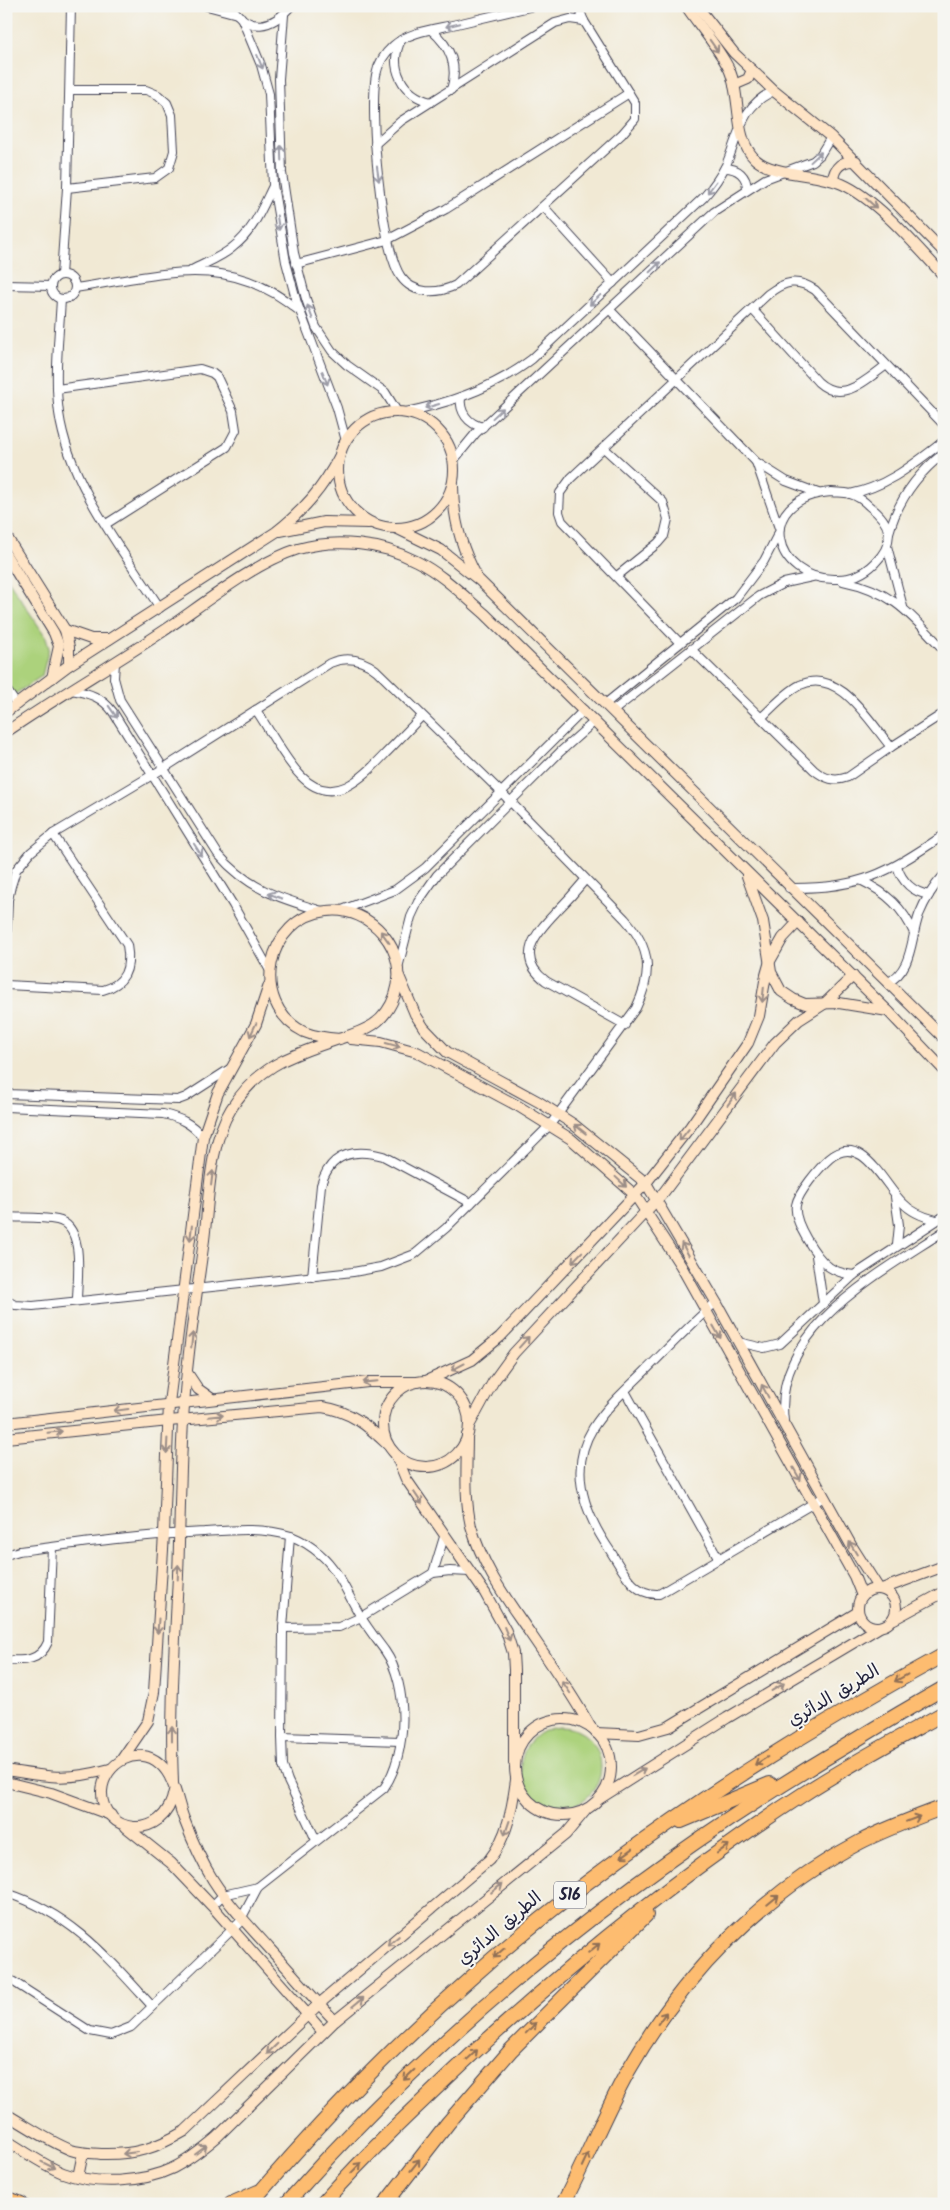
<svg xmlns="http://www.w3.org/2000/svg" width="950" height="2210" font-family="Kalam,'Playpen Sans Arabic',sans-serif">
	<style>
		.green { fill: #acd27c; stroke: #677a5c }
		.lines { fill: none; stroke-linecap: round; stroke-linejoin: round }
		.street-casing { stroke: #414052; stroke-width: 10 }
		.secondary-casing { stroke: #414052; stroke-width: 12 }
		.highway-casing { stroke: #414052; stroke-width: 16 }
		.street { stroke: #fff; stroke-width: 8 }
		.secondary { stroke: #fee4c6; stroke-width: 10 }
		.highway { stroke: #fdbc70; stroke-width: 14 }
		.oneway { stroke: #9c9ca7 }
		.oneway2 { stroke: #9b8d87 }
		.oneway3 { stroke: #906f56 }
		.labels { text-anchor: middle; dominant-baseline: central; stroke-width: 4; stroke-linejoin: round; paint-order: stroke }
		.shield { fill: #f6f6f2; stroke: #626272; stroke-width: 1 }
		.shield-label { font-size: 16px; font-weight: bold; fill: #22223b }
		.street-label { font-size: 18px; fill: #22223b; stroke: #f6f6f2 }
	</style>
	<rect width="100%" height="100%" fill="#f6f6f2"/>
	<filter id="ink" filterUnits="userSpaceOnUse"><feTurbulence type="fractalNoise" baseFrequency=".02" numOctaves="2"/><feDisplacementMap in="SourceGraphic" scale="10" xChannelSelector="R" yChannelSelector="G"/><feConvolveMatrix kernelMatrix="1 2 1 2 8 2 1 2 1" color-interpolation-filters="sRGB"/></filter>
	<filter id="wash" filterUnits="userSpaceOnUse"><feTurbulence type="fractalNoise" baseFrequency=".0096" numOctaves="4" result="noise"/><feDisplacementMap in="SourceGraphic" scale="20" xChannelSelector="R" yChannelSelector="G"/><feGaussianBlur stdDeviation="1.12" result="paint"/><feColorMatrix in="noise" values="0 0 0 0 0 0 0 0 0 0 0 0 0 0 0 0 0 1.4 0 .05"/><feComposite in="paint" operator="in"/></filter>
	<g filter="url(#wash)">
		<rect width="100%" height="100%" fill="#f1e9d4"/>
		<!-- green -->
		<g class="green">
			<path d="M6 577 46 637 49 648 42 676 6 700Z"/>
			<circle cx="561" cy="1767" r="40"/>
		</g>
	</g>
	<g filter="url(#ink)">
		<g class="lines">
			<!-- street casing -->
			<g class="street-casing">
				<g id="street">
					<path d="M207 6 237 14"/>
					<path d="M231 6C249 34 272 28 291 6"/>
					<path d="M534 6C509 12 483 18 457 24 436 29 409 31 393 46 384 54 378 64 376 75 369 111 381 249 401 277 414 295 438 294 456 285L622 134 635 119V103L584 21 578 6"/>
					<path d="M284 15 279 79 282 173 294 253 306 299 316 327 332 351 347 365 385 392 398 413"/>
					<path d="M241 17 261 65 269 94 273 185 286 262 297 303 337 408 346 441"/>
					<path d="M431 30C450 46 459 65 451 90"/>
					<path d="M401 40C388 67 402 95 431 102"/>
					<path d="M375 144 401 121 555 23 570 19 584 21"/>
					<path d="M725 168C738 168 747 176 747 189"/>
					<path d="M67 188 155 178 169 168 174 151 172 115 167 103 158 95 146 90H71"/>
					<path d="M544 207 613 283"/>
					<path d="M296 264 387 240 446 209 629 93"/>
					<path d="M192 270C205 263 222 257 233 247 253 232 262 208 273 186"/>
					<circle cx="63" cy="287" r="12"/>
					<path d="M61 275 67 188 71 6"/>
					<path d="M6 285 51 286"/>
					<path d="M75 288C159 276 226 250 298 310"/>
					<path d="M61 299C59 336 54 376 59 413 69 484 122 549 160 608"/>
					<path d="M752 309 818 382C842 404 865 381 885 366"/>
					<path d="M610 310 756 462 786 481 818 493"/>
					<path d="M57 389 200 369 212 373 217 377 233 411 236 430 227 447 106 524"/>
					<path d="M461 397C459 412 468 424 483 427"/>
					<path d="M401 413C447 404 495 388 532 359L704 197C712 188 720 177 726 165 739 135 741 105 774 91"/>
					<path d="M605 449 663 502 668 519 664 536 658 543 617 576"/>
					<path d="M453 461 476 433 714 212 765 179 813 161 820 155 831 137"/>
					<path d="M756 462 779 528"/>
					<path d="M831 492C837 493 844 492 850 494 857 496 864 501 869 506 892 523 896 542 875 563 865 573 851 579 837 579 772 582 752 498 831 492Z"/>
					<path d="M850 494C887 487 915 463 944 441"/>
					<path d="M889 533C898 500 917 474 944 453"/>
					<path d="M887 546 903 607"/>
					<path d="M843 581C893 591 911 615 944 650"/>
					<path d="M6 601V627"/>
					<path d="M680 643 562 521 559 512 560 493 571 478 768 294C785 281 797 278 815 290L944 425"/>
					<path d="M691 649 814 770C825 779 835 782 848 777L891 747 944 713"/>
					<path d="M115 663 114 678 120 700 218 854C248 889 279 898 322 911"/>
					<path d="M6 689 17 705"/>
					<path d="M71 690C89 693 102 697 113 712L233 905 269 969"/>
					<path d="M605 704 736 598 764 561 778 534"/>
					<path d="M256 710C269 729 285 760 301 776 334 810 364 776 387 752 399 740 410 728 422 716"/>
					<path d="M613 711 759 596 784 583 812 577"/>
					<path d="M762 717C773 707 786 692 800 685 839 667 869 721 891 747"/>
					<path d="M897 866C902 882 913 892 929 895"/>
					<path d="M585 880C576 891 566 902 556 912 536 933 514 957 546 981L625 1025"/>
					<path d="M862 881C887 893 903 908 914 933"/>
					<path d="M789 888C860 889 886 874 944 835"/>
					<path d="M342 910 395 890 425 868 584 710"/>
					<path d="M6 948 8 900 11 886 16 870 31 852 53 834 164 768 330 663C347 656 362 659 376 670L501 792 625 919C651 948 653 973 636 1008L550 1125 446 1228 415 1254 381 1267 353 1272 33 1306 15 1305 6 1300"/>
					<path d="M399 964 411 917 418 902 437 875 560 752 595 721"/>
					<path d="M887 983C913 970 910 940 919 915 925 900 933 887 944 875"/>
					<path d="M6 985 103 990C126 984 131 967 127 945L53 834"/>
					<path d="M6 1094 178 1100 186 1097 231 1068"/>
					<path d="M6 1107 163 1114C180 1118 191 1123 203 1137"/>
					<path d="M895 1197 899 1225 897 1245"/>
					<path d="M6 1217C23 1218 41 1217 57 1220 86 1226 77 1279 77 1301"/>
					<path d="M816 1256 823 1303"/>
					<path d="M854 1275C845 1274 836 1272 829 1267 816 1257 793 1222 796 1205 798 1193 819 1168 829 1159 862 1130 884 1186 903 1203 912 1213 924 1217 936 1220"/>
					<path d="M312 1277 321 1185C330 1154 353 1148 383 1156L471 1203"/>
					<path d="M716 1302C691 1324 668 1348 645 1371 627 1389 607 1406 593 1428 567 1470 586 1516 611 1552 623 1571 634 1596 659 1594L824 1497"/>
					<path d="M738 1342 764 1348 780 1344 854 1275 944 1216"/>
					<path d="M625 1391 719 1559"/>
					<path d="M784 1421C772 1329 879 1274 944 1231"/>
					<path d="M290 1536 283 1628 282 1737 283 1766 288 1781 316 1840"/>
					<path d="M6 1555 19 1551C81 1543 142 1535 204 1532 232 1530 263 1527 291 1536 301 1540 311 1546 320 1554 339 1570 348 1596 361 1617 368 1629 377 1640 385 1651 409 1685 408 1754 384 1788L258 1887 239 1923 131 2027 111 2035 90 2031 6 1977"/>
					<path d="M433 1573 444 1537"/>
					<path d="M283 1628 339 1627 361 1617 433 1573 450 1571 470 1572"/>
					<path d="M6 1660C25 1661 40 1661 48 1642L52 1547"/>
					<path d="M282 1737 400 1741"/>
					<path d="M6 1893C71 1913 108 1958 152 2006"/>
					<path d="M212 1906 223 1895 258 1887"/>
				</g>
			</g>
			<!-- secondary casing -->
			<g class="secondary-casing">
				<g id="secondary">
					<path d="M686 6C700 27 718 47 729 69 742 97 733 138 755 159 773 176 818 173 842 184 878 200 917 247 944 276"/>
					<path d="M697 6 734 53 774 91 831 137 944 252"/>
					<path d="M734 85 748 79 752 70"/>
					<path d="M833 180C834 167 843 160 856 161"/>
					<circle cx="396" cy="470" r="58"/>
					<path d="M453 486C453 518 461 547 476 575"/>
					<path d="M396 528 441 550 479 580 944 1038"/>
					<path d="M280 531 324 522 369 523"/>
					<path d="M6 536 65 630 69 647V665"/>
					<path d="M6 555 54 633 59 646 52 678"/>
					<path d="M65 630 91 639H109"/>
					<path d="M6 712 69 665 276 532C304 510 323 488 339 457"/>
					<path d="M6 732C57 697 111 666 162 632 202 605 254 563 298 549 335 538 382 543 416 561 442 574 463 595 485 614L889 1012 944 1070"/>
					<path d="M747 876 763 921 771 972 781 991 793 999 805 1004 839 1003 888 1011"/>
					<path d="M399 976 415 1014 424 1028 447 1052 539 1102 573 1124 646 1183 716 1302 851 1545 879 1589"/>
					<path d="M351 1039 381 1042 417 1052 518 1106 571 1139 635 1195 681 1266 854 1576 862 1596"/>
					<path d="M188 1374 198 1389 212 1399"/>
					<path d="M426 1381 472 1360 500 1337 646 1183 690 1127 748 1043 759 1016 766 975 770 961 783 938 798 922"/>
					<circle cx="426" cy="1424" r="43"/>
					<path d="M6 1423 368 1382H418"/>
					<path d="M469 1426 493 1382 514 1353 664 1192 775 1043 799 1020 824 1004 853 976"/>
					<path d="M467 1435C467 1464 464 1497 471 1526 481 1561 500 1590 521 1620 545 1655 570 1690 591 1728"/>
					<path d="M6 1438 169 1421 322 1407C351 1411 368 1426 388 1445"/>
					<path d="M396 1455 406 1479 485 1593 506 1631 513 1653 514 1670V1763"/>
					<circle cx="877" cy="1608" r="19"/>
					<path d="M882 1589 944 1566"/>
					<path d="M894 1619 944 1592"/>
					<circle cx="563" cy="1767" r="48"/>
					<path d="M596 1733 639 1735 668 1727 858 1612"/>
					<path d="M122 1759 148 1721 154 1692 164 1534 169 1403 203 1137 218 1093 256 1024 269 985"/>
					<path d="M6 1770C49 1777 67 1781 110 1769"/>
					<path d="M6 1782 51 1793 111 1815"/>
					<path d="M173 1783C170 1713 175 1644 178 1575 180 1524 180 1473 183 1422 186 1361 196 1300 204 1240 209 1200 209 1144 231 1109 244 1088 262 1071 284 1060 301 1052 318 1046 336 1040 363 1031 384 1026 395 995 410 951 372 906 327 911 266 917 248 1004 304 1032 316 1037 327 1038 340 1039"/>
					<path d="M174 1791C165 1844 100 1834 102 1791 104 1763 138 1744 160 1764 175 1777 177 1801 184 1819 192 1840 201 1861 213 1880 229 1905 249 1926 269 1948 291 1972 312 1997 335 2021"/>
					<path d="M599 1799 727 1718 878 1628"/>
					<path d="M126 1827 171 1863 212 1906 323 2032"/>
					<path d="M6 2114C27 2126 48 2141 71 2150 80 2153 91 2153 101 2154 136 2155 156 2148 185 2131L319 2004 489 1860C508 1836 512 1809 516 1780"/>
					<path d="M6 2140C25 2152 43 2165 63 2173 95 2185 142 2183 173 2168 189 2160 204 2148 217 2137L335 2021 566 1834 586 1810"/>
					<path d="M78 2177 83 2153"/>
				</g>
			</g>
			<!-- highway casing -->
			<g class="highway-casing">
				<g id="highway">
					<path d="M681 1821 770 1784"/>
					<path d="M6 2198 21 2204"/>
					<path d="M231 2204 258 2192"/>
					<path d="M250 2204C319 2123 392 2047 472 1977 615 1850 776 1746 944 1655"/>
					<path d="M286 2204C447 2021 639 1868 849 1744 880 1725 912 1706 944 1688"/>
					<path d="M322 2204C368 2152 419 2104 469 2057 574 1960 686 1870 805 1793 850 1764 897 1739 944 1713"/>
					<path d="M385 2204 448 2123 511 2050 646 1915"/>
					<path d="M563 2204C586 2160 604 2114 628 2071 682 1976 762 1893 860 1842 887 1828 915 1818 944 1807"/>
				</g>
			</g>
			<!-- street -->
			<use href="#street" class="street"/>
			<!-- secondary -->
			<use href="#secondary" class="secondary"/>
			<!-- highway -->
			<use href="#highway" class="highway"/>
		</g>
		<!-- one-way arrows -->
		<defs><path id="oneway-shaft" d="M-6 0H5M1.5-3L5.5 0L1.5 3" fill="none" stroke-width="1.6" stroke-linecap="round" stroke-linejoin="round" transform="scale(1.25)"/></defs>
		<g class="oneway">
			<use href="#oneway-shaft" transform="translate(453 25) rotate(167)"/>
			<use href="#oneway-shaft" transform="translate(260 62) rotate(68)"/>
			<use href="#oneway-shaft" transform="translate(281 153) rotate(-92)"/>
			<use href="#oneway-shaft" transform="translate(816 157) rotate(-43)"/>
			<use href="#oneway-shaft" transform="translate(378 174) rotate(82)"/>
			<use href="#oneway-shaft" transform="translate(712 187) rotate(127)"/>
			<use href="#oneway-shaft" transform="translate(278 223) rotate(81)"/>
			<use href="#oneway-shaft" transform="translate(655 267) rotate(-44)"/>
			<use href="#oneway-shaft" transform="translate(595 300) rotate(137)"/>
			<use href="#oneway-shaft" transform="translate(310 312) rotate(-111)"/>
			<use href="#oneway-shaft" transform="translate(325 378) rotate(69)"/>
			<use href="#oneway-shaft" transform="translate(432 406) rotate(164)"/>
			<use href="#oneway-shaft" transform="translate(498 413) rotate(-43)"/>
			<use href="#oneway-shaft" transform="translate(113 712) rotate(55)"/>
			<use href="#oneway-shaft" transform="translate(198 850) rotate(57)"/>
			<use href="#oneway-shaft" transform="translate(275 896) rotate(-159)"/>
		</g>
		<g class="oneway2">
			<use href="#oneway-shaft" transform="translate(714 46) rotate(55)"/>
			<use href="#oneway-shaft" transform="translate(871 203) rotate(42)"/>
			<use href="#oneway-shaft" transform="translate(385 937) rotate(-126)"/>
			<use href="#oneway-shaft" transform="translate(763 995) rotate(96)"/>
			<use href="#oneway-shaft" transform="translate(253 1030) rotate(115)"/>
			<use href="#oneway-shaft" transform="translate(393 1045) rotate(15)"/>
			<use href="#oneway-shaft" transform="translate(732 1099) rotate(-54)"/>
			<use href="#oneway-shaft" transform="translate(580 1129) rotate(-142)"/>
			<use href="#oneway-shaft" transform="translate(684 1135) rotate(129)"/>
			<use href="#oneway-shaft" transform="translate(212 1178) rotate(-83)"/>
			<use href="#oneway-shaft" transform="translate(621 1182) rotate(43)"/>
			<use href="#oneway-shaft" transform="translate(191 1233) rotate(97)"/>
			<use href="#oneway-shaft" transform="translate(685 1249) rotate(-120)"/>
			<use href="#oneway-shaft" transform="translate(577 1257) rotate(134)"/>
			<use href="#oneway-shaft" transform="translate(717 1332) rotate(60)"/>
			<use href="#oneway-shaft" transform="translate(192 1340) rotate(-84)"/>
			<use href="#oneway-shaft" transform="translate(524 1342) rotate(-48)"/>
			<use href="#oneway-shaft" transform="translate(458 1367) rotate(152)"/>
			<use href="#oneway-shaft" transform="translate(370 1382) rotate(175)"/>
			<use href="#oneway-shaft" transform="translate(765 1391) rotate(-118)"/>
			<use href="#oneway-shaft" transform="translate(121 1410) rotate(172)"/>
			<use href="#oneway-shaft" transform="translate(216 1416) rotate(-6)"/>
			<use href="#oneway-shaft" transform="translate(55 1432) rotate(-6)"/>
			<use href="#oneway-shaft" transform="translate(167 1446) rotate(93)"/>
			<use href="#oneway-shaft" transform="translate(797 1474) rotate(60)"/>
			<use href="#oneway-shaft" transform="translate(418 1498) rotate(56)"/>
			<use href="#oneway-shaft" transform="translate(853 1548) rotate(-121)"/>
			<use href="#oneway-shaft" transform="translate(178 1572) rotate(-88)"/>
			<use href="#oneway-shaft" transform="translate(158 1626) rotate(94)"/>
			<use href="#oneway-shaft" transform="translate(507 1634) rotate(68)"/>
			<use href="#oneway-shaft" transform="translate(566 1687) rotate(-124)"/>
			<use href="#oneway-shaft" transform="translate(778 1687) rotate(-31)"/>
			<use href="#oneway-shaft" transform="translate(172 1734) rotate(-90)"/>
			<use href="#oneway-shaft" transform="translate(639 1772) rotate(-31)"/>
			<use href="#oneway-shaft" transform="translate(507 1828) rotate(109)"/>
			<use href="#oneway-shaft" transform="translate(497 1888) rotate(-38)"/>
			<use href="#oneway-shaft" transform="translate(393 1941) rotate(140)"/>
			<use href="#oneway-shaft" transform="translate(358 2002) rotate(-39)"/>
			<use href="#oneway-shaft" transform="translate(272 2049) rotate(136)"/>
			<use href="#oneway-shaft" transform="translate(201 2150) rotate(-37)"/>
			<use href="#oneway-shaft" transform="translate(130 2153) rotate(173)"/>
			<use href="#oneway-shaft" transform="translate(48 2165) rotate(26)"/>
		</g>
		<g class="oneway3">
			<use href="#oneway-shaft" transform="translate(901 1678) rotate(151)"/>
			<use href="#oneway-shaft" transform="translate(761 1761) rotate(148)"/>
			<use href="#oneway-shaft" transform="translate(913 1819) rotate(-21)"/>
			<use href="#oneway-shaft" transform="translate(723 1849) rotate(-36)"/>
			<use href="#oneway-shaft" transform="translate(627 1853) rotate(144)"/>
			<use href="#oneway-shaft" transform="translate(773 1900) rotate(-39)"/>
			<use href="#oneway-shaft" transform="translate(594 1948) rotate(-39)"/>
			<use href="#oneway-shaft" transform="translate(499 1953) rotate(139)"/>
			<use href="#oneway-shaft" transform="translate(662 2018) rotate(-54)"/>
			<use href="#oneway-shaft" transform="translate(531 2028) rotate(-46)"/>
			<use href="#oneway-shaft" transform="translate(472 2055) rotate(-43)"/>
			<use href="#oneway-shaft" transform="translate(409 2075) rotate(136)"/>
			<use href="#oneway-shaft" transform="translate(585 2160) rotate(-65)"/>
			<use href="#oneway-shaft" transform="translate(415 2165) rotate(-52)"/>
			<use href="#oneway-shaft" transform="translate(356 2168) rotate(-46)"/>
		</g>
	</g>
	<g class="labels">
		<!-- shield labels -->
		<rect class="shield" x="554" y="1881.5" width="32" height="27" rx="4"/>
		<g class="shield-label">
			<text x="570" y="1895">516</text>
		</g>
		<!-- street labels -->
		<g class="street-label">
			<text transform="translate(834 1696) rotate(-31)">الطريق الدائري</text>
			<text transform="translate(500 1929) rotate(-40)">الطريق الدائري</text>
		</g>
	</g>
	<!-- margin -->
	<rect width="950" height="2210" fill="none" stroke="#f6f6f2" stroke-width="25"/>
</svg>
